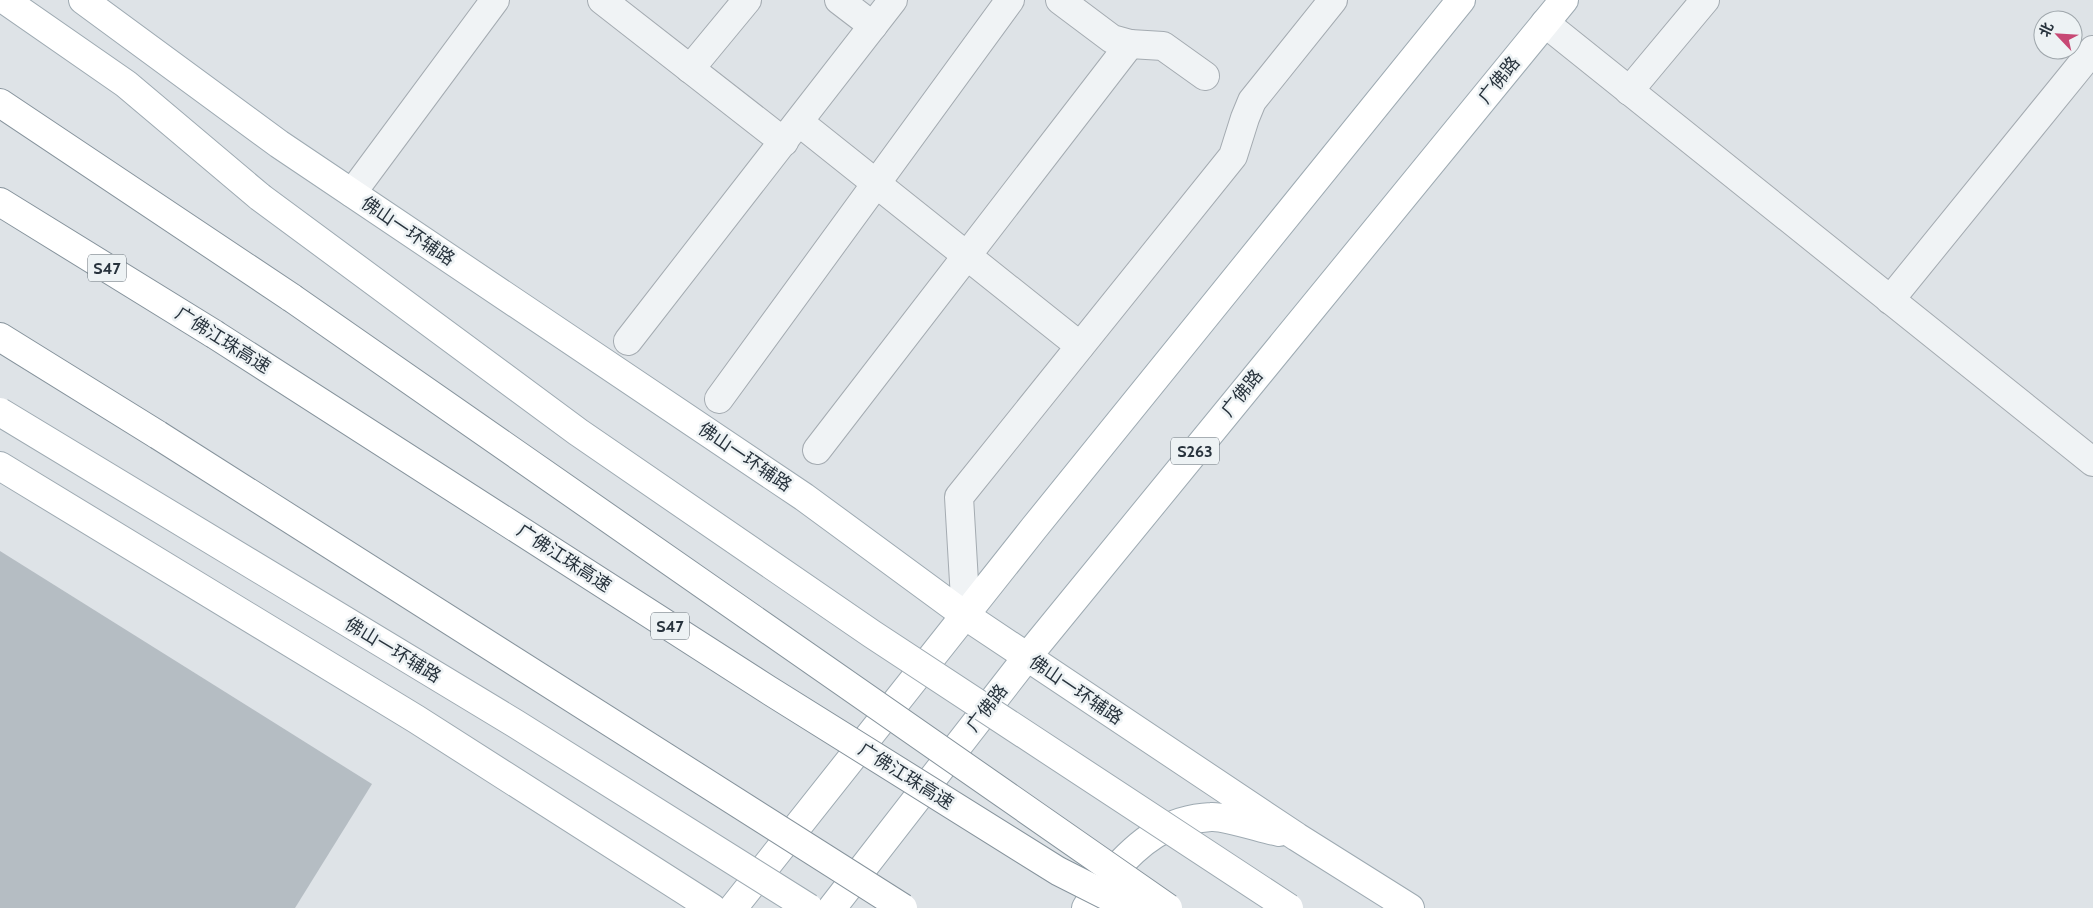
<svg xmlns="http://www.w3.org/2000/svg" width="2093" height="908" font-family="Cabin,'Noto Sans SC',sans-serif">
	<style>
		.building { fill: #b5bdc3 }
		.lines { fill: none; stroke-linecap: round; stroke-linejoin: round }
		.minor-casing { stroke: #a4abb1; stroke-width: 30 }
		.major-casing { stroke: #9eaab2; stroke-width: 30 }
		.highway-casing { stroke: #86939c; stroke-width: 30 }
		.minor { stroke: #f0f3f5; stroke-width: 28 }
		.major { stroke: #fff; stroke-width: 28 }
		.highway { stroke: #fff; stroke-width: 28 }
		.major-bridge-casing { stroke: #9eaab2; stroke-width: 30; stroke-linecap: butt }
		.highway-bridge-casing { stroke: #86939c; stroke-width: 30; stroke-linecap: butt }
		.major-bridge { stroke: #fff; stroke-width: 28 }
		.highway-bridge { stroke: #fff; stroke-width: 28 }
		.labels { text-anchor: middle; dominant-baseline: central; stroke-width: 5; stroke-linejoin: round; paint-order: stroke }
		.shield { fill: #edf2f4; stroke: #636c74; stroke-width: 1 }
		.shield-label { font-size: 16px; font-weight: bold; fill: #28333d }
		.street-label { font-size: 18px; fill: #28333d; stroke: #edf2f4 }
	</style>
	<rect width="100%" height="100%" fill="#dee3e7"/>
	<!-- building -->
	<path class="building" d="M0 551 372 784 295 908H0Z"/>
	<g class="lines">
		<!-- minor casing -->
		<g class="minor-casing">
			<g id="minor">
				<path d="M602 0 784 142"/>
				<path d="M839 0 873 26"/>
				<path d="M1545 23 2093 462"/>
				<path d="M1130 44 1163 46 1205 76"/>
				<path d="M690 69 747 0"/>
				<path d="M1629 91 1705 0"/>
				<path d="M799 122 1080 346"/>
				<path d="M352 193 495 0"/>
				<path d="M1890 300 2093 50"/>
				<path d="M628 341 893 0"/>
				<path d="M719 399 1010 0"/>
				<path d="M817 450 1130 44 1112 39 1060 0"/>
				<path d="M966 616 959 497 1233 156 1245 118 1252 101 1333 0"/>
			</g>
		</g>
		<!-- major casing -->
		<g class="major-casing">
			<g id="major">
				<path d="M5 0 126 84 260 197"/>
				<path d="M83 0 279 144 804 497 966 616 1297 837 1410 908"/>
				<path d="M0 466 416 719 712 908"/>
				<path d="M733 908 1034 528 1461 0"/>
				<path d="M832 908 1027 657 1564 0"/>
				<path d="M1086 908C1093 896 1102 885 1111 874 1139 842 1167 819 1211 817 1225 816 1263 829 1279 832"/>
			</g>
		</g>
		<!-- highway casing -->
		<g class="highway-casing">
			<g id="highway">
				<path d="M0 103 292 298"/>
				<path d="M0 202 214 334"/>
				<path d="M0 337 158 435"/>
			</g>
		</g>
		<!-- minor -->
		<use href="#minor" class="minor"/>
		<!-- major -->
		<use href="#major" class="major"/>
		<!-- highway -->
		<use href="#highway" class="highway"/>
		<!-- major-bridge casing -->
		<g class="major-bridge-casing">
			<g id="major-bridge">
				<path d="M260 197 578 432 872 634 1289 908"/>
				<path d="M0 412 516 724 809 908"/>
			</g>
		</g>
		<!-- highway-bridge casing -->
		<g class="highway-bridge-casing">
			<g id="highway-bridge">
				<path d="M292 298 1168 908"/>
				<path d="M214 334 767 689 1058 871 1131 908"/>
				<path d="M158 435 903 908"/>
			</g>
		</g>
		<!-- major-bridge -->
		<use href="#major-bridge" class="major-bridge"/>
		<!-- highway-bridge -->
		<use href="#highway-bridge" class="highway-bridge"/>
	</g>
	<g class="labels">
		<!-- shield labels -->
		<g class="shield">
			<rect x="88" y="254.5" width="38" height="27" rx="4"/>
			<rect x="1171" y="437.5" width="48" height="27" rx="4"/>
			<rect x="651" y="612.5" width="38" height="27" rx="4"/>
		</g>
		<g class="shield-label">
			<text x="107" y="268">S47</text>
			<text x="1195" y="451">S263</text>
			<text x="670" y="626">S47</text>
		</g>
		<!-- street labels -->
		<g class="street-label">
			<text transform="translate(1499 80) rotate(-51)">广佛路</text>
			<text transform="translate(408 231) rotate(34)">佛山一环辅路</text>
			<text transform="translate(223 340) rotate(32)">广佛江珠高速</text>
			<text transform="translate(1242 393) rotate(-51)">广佛路</text>
			<text transform="translate(745 457) rotate(34)">佛山一环辅路</text>
			<text transform="translate(564 558) rotate(33)">广佛江珠高速</text>
			<text transform="translate(393 650) rotate(31)">佛山一环辅路</text>
			<text transform="translate(1076 690) rotate(34)">佛山一环辅路</text>
			<text transform="translate(987 708) rotate(-52)">广佛路</text>
			<text transform="translate(906 776) rotate(32)">广佛江珠高速</text>
		</g>
	</g>
	<!-- north arrow -->
	<g transform="translate(2058 35) rotate(295)"><circle r="24" fill="#edf2f4" stroke="#9ea6ab"/>
	<path d="M0-4L9 19L0 12L-9 19Z" fill="#c74874"/>
	<text y="-8" font-size="14" font-weight="bold" text-anchor="middle" fill="#28333d">北</text>
	</g>
</svg>
